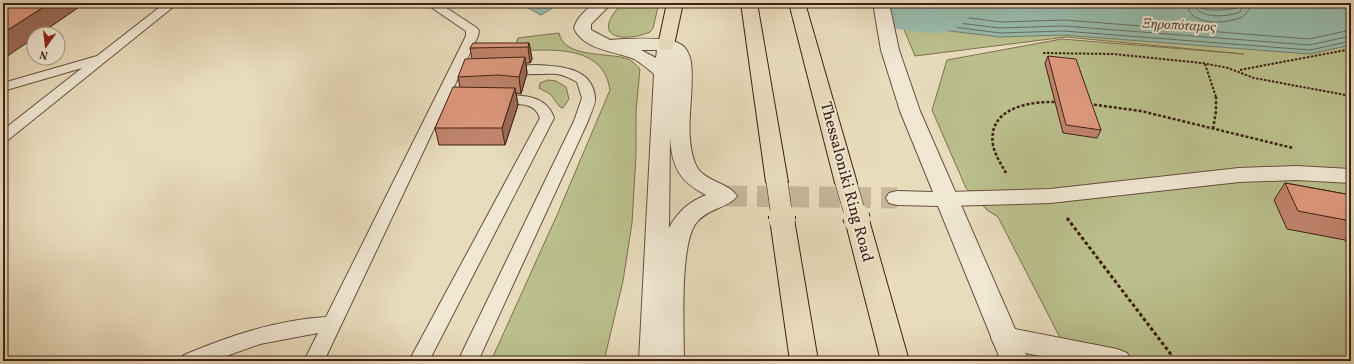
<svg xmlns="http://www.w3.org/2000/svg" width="1354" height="364" font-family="Vollkorn,serif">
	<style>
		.green { fill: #babf8d; stroke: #7c7050 }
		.water { fill: #98bcac; stroke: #747e6f }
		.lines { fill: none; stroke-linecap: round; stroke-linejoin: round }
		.shore { stroke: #6b6e60; stroke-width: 1 }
		.river { fill: #98bcac; fill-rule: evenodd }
		.tertiary-tunnel { stroke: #c6b69a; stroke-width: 21; stroke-dasharray: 21 10; stroke-linecap: butt }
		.service-casing { stroke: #684f3e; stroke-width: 2 }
		.minor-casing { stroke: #684f3e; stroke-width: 2 }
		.tertiary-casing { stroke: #684f3e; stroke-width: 2 }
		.trunk-casing { stroke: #3e2014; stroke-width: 2 }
		.path-far2 { stroke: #3e2014; stroke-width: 2; stroke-dasharray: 2.5 1.5; stroke-linecap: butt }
		.path-far1 { stroke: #3e2014; stroke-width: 2.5; stroke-dasharray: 3 2; stroke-linecap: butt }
		.path { stroke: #3e2014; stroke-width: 3; stroke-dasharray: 3.5 2.5; stroke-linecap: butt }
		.service { fill: #f0e8d3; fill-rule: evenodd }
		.minor { fill: #f0e8d3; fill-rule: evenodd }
		.tertiary { fill: #f0e8d3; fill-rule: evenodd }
		.trunk { fill: #e8dcbc; fill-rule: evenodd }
		.trunk-bridge-far1-casing { stroke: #3e2014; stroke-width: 22; stroke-linecap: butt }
		.trunk-bridge-casing { stroke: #3e2014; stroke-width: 28; stroke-linecap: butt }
		.trunk-bridge-far1 { stroke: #e8dcbc; stroke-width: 21 }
		.trunk-bridge { stroke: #e8dcbc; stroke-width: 26 }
		.wall { fill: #c0846d; stroke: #3e2014 }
		.shaded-wall { fill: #9c6b59; stroke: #3e2014 }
		.building { fill: #df997f; stroke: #3e2014 }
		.labels { text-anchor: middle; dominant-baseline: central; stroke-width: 4; stroke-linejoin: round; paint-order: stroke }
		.far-water-label { font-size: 14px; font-style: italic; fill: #594f42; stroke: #f0e8d3 }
		.street-label { font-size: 16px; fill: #3e2014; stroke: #f0e8d3 }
	</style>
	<rect width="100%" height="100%" fill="#e8dcbc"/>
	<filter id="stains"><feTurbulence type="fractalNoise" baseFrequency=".005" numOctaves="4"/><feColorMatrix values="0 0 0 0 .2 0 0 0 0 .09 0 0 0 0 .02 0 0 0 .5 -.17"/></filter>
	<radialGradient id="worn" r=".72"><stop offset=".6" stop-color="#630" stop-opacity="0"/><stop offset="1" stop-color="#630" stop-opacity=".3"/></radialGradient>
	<!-- green -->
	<g class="green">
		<path d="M623 3H659L653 28 650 32C621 44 589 36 623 3Z"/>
		<path d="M893 3H1070L1156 20 1351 3V361H1072L998 217 987 210 966 188 932 110 947 60 1062 39 1244 54 1066 37 915 56Z"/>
		<path d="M559 33C564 59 610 52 628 59 633 61 637 66 640 69L636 110V155L632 223 623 281 604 361H491L557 215 610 90C603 43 549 50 514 51L518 38Z"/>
		<path d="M548 80 556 81 566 87 569 99 563 108 560 107 550 94 539 88 540 83Z"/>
	</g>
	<!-- water -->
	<g class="water">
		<path d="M519 3H561L541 15Z"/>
		<path d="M922 3H1163L1228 6 1245 3H1351V45L1310 54 1063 35 1000 37 925 28Z"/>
	</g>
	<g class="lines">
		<!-- shore -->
		<g class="shore">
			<path d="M926 3 930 24 1000 33 1063 31 1310 50 1351 41"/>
			<path d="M931 3 934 20 1000 28 1064 26 1309 45 1351 36"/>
			<path d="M937 3 939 14 1001 22 1064 20 1309 39 1351 30"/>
			<path d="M1187 3C1188 27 1226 24 1242 17L1249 10 1250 3"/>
			<path d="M1193 3C1199 20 1226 17 1240 12L1244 3"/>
			<path d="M1198 3V7C1208 12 1226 10 1237 8L1239 3"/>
		</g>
		<!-- river -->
		<path class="river" d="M929 3H972L968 9 970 16C952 43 907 31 880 25L874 16 880 7 894 4 927 7Z"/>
		<!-- tertiary-tunnel -->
		<path class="tertiary-tunnel" d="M726 196 897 198"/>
		<!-- service casing -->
		<g class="service-casing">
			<g id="service">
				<path d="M165 3H178L8 140 3 141V130L82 68 3 91V83L97 56Z"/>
				<path d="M425 3H439L477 28 479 31 478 36 464 66H482L488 70 482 74H460L324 361H304L318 333 260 344 212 361H181L184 355C229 336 276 320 326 317L466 36V31Z"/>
				<path d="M535 65C559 66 592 67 595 97 596 104 590 114 588 121L478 361H458L574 121 582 98 577 82C570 78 564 75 557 74 546 73 503 77 499 70L505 66Z"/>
				<path d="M496 96C518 95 546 93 554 118L429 361H409L540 118C533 97 508 107 491 103L489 100 491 97Z"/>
			</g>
		</g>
		<!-- minor casing -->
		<g class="minor-casing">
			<g id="minor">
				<path d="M1296 166 1351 169V183L1296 180 1239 182 1050 203 947 206 939 204 936 199 939 194 947 192 1050 189 1239 168Z"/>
				<path d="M1005 327 1117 349 1127 353 1131 361H1062L995 346 991 338 995 330Z"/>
			</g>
		</g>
		<!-- tertiary casing -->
		<g class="tertiary-casing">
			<g id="tertiary">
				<path d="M595 3H612L591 24V30L610 40C626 39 667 36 680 44 686 47 690 55 691 62 695 95 683 131 695 163 702 182 727 181 737 196 730 207 707 209 697 222 679 242 684 332 684 361H639L654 74C648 69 641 63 634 59 615 51 583 50 574 28 577 17 586 10 595 3ZM641 50H657L656 58ZM670 137C672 167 679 181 706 195 689 202 678 211 669 228Z"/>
				<path d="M873 3H889L899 50 920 111 1029 361H1001L938 206 897 205 889 203 886 198 889 193 897 191 933 192 900 111 881 50Z"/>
			</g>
		</g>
		<!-- trunk casing -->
		<g class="trunk-casing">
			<g id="trunk">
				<path d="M667 3H683L674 45 672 49 666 50 660 49 658 45Z"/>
				<path d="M741 3H757L788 182 785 187 777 189 769 187 766 182Z"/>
				<path d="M789 3H805L857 183 854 188 846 190 838 188 835 183Z"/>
				<path d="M782 211 790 214 794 219 818 361H790L770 219 774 214Z"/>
				<path d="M857 212 865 215 869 220 909 361H881L845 220 849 215Z"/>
			</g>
		</g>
		<!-- path-far2 -->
		<g class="path-far2">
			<path d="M1043 53 1113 54 1202 63 1228 68 1254 78 1351 96"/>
			<path d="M1205 64 1216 97"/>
			<path d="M1240 70 1351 49"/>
		</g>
		<!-- path-far1 -->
		<g class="path-far1">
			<path d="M1089 104 1141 111 1293 148"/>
			<path d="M1213 129 1216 111V96"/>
			<path d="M1006 173C1001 164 995 155 993 145 987 107 1031 101 1058 102"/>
		</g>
		<!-- path -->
		<path class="path" d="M1067 218 1176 361"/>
		<!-- service -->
		<use href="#service" class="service"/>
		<!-- minor -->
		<use href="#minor" class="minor"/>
		<!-- tertiary -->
		<use href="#tertiary" class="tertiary"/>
		<!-- trunk -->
		<use href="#trunk" class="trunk"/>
		<!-- trunk-bridge-far1 casing -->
		<g class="trunk-bridge-far1-casing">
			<g id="trunk-bridge-far1">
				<path d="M777 182 782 217"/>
				<path d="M846 183 856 217"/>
			</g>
		</g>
		<!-- trunk-bridge casing -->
		<g class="trunk-bridge-casing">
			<g id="trunk-bridge">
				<path d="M782 216V219"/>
				<path d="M856 216 857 220"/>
			</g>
		</g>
		<!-- trunk-bridge-far1 -->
		<use href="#trunk-bridge-far1" class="trunk-bridge-far1"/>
		<!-- trunk-bridge -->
		<use href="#trunk-bridge" class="trunk-bridge"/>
	</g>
	<!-- wall -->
	<g class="wall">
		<path d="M529 43 532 59 530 63H526L527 73 521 94 516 93 518 105 505 145H439L435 128 460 88 458 77 472 59 470 48Z"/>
		<path d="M1048 56 1101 130 1097 138 1063 133 1045 63Z"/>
		<path d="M1285 183 1351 195V252L1345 240 1287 229 1274 200Z"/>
	</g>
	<!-- shaded-wall -->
	<g class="shaded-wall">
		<path d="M50 3H85L40 34H34V38L3 59V33Z"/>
		<path d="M529 43 532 59 530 63 528 47Z"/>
		<path d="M525 57 527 73 521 94 519 77Z"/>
		<path d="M515 88 518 105 505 145 502 128Z"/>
	</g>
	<!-- building -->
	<g class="building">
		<path d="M3 3H50L3 33Z"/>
		<path d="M473 43H529L528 47 470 48Z"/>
		<path d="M1048 56 1076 59 1101 130 1066 125Z"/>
		<path d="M525 57 519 77 498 75 458 77 465 59Z"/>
		<path d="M453 87 515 88 502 128H435Z"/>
		<path d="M1285 183 1351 195V221L1298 211Z"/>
	</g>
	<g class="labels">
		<!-- far-water labels -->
		<g class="far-water-label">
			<text transform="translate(1179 26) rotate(3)">Ξηροπόταμος</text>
		</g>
		<!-- street labels -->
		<g class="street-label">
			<text transform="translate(846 182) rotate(75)">Thessaloniki Ring Road</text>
		</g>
	</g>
	<!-- margin -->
	<rect width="1354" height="364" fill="none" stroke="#e8dcbc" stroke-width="16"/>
	<rect x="4" y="4" width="1346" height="356" fill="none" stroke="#3e2014" stroke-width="2"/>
	<rect x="8" y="8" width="1338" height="348" fill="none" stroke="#3e2014"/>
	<!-- north arrow -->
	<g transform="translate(46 46) rotate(194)"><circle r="19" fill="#f0e8d3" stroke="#a99887"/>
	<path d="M0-3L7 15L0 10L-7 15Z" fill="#8f2418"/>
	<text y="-6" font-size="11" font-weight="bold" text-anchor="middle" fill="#3e2014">N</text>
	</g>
	<rect width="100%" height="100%" filter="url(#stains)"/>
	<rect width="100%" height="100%" fill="url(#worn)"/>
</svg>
